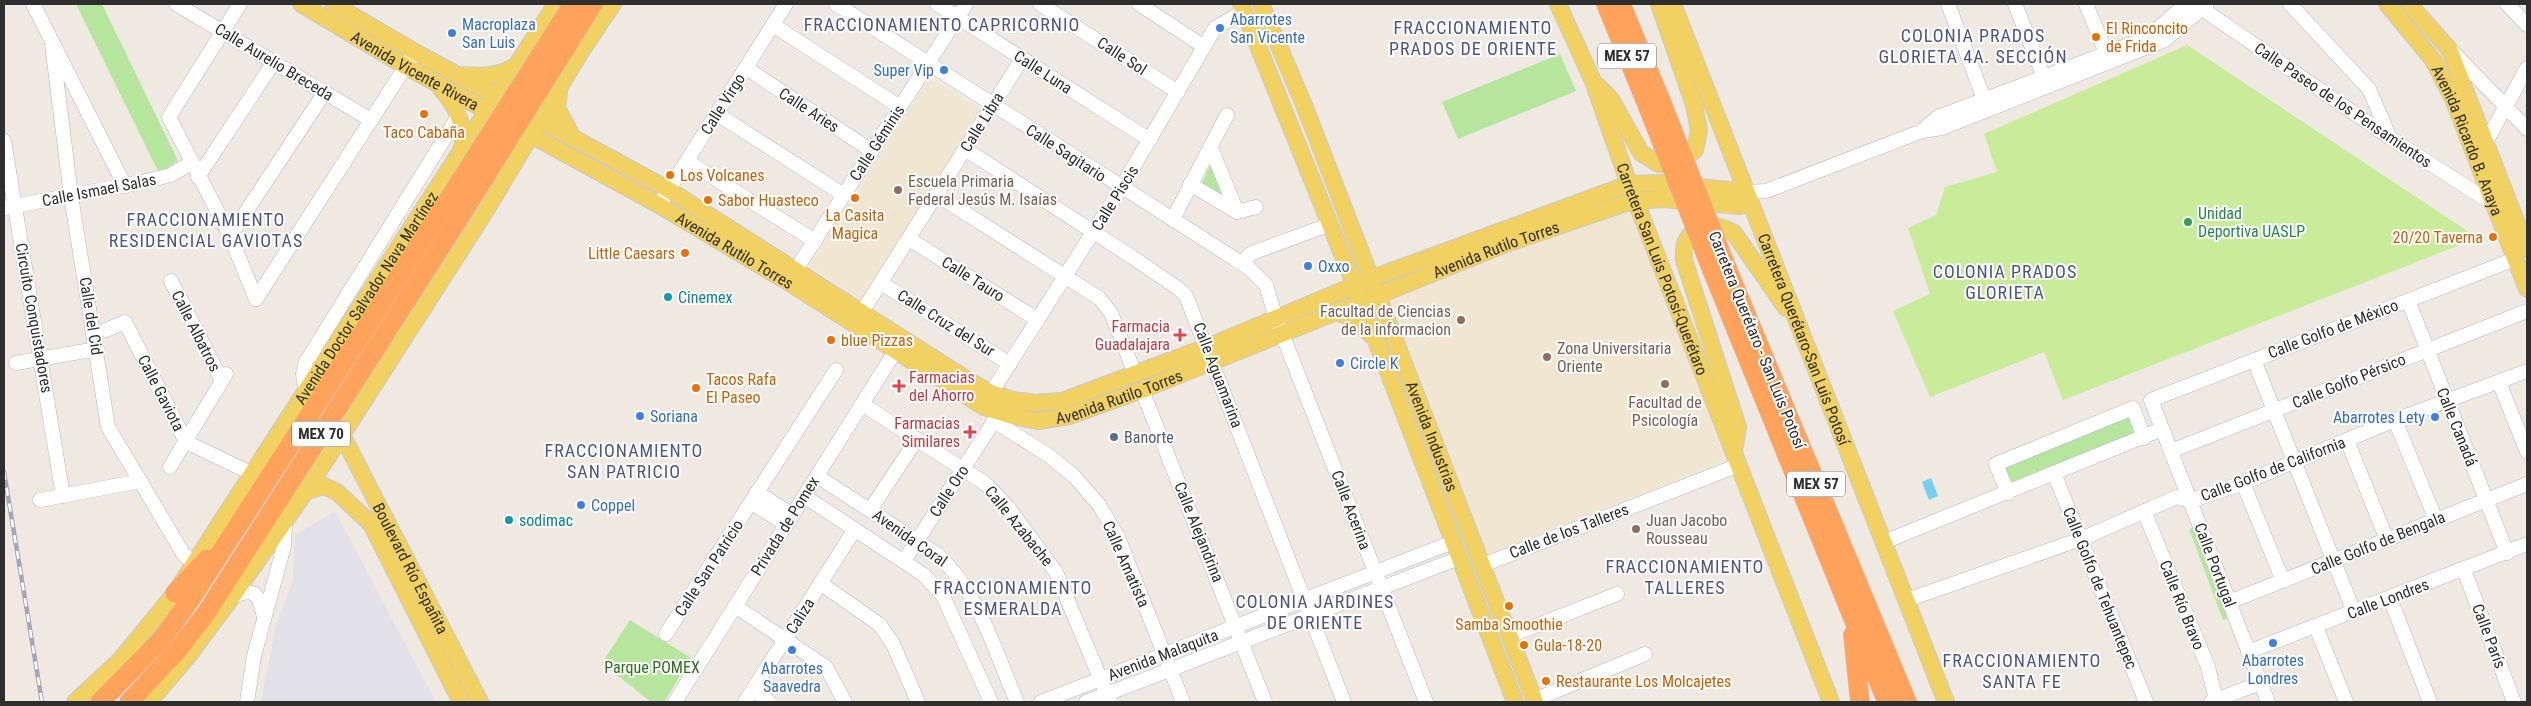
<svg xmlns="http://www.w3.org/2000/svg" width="2531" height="706" font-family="'Roboto Condensed',sans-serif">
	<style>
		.industrial { fill: #e3e1e8 }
		.education { fill: #f0e6d1 }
		.green { fill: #b6e59e }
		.pitch { fill: #c9ec9a }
		.water { fill: #75cff0 }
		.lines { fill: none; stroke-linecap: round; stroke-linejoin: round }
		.minor-casing { stroke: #b4b7c1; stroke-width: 15 }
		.major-casing { stroke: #c9c9c9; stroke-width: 18 }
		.highway-casing { stroke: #c9c9c9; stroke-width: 20 }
		.minor { stroke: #fff; stroke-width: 14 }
		.major { stroke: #f2d163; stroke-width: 16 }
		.highway { stroke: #ffa35c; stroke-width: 19 }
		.rail-casing { stroke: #a3a6b8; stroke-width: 4.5 }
		.rail { stroke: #fff; stroke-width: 2.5; stroke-dasharray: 8; stroke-linecap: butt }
		.highway-bridge-casing { stroke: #c9c9c9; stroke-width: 20; stroke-linecap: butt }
		.highway-bridge { stroke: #ffa35c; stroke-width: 19 }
		.shop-dot { fill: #3f7fe0; stroke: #fff; stroke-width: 2 }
		.food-dot { fill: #e8710a; stroke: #fff; stroke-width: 2 }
		.education-dot { fill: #8d6e63; stroke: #fff; stroke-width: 2 }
		.leisure-dot { fill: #2e9e5b; stroke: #fff; stroke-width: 2 }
		.culture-dot { fill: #0f9aa8; stroke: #fff; stroke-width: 2 }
		.health-dot { fill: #e0444e; stroke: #fff; stroke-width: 2 }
		.service-dot { fill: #5c6f8a; stroke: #fff; stroke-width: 2 }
		.labels { text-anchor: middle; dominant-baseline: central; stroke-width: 4; stroke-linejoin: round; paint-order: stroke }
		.shield { fill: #fff; stroke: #6d6d6d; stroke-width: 1 }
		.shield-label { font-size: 15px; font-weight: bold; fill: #2e2e2e }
		.shop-label { font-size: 16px; fill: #366cbe; stroke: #fff; text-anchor: start }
		.food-label { font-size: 16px; fill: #c56008; stroke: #fff; text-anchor: start }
		.street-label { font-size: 16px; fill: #2e2e2e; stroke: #fff }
		.education-label { font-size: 16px; fill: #785e54; stroke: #fff; text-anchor: start }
		.leisure-label { font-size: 16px; fill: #27864d; stroke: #fff; text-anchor: start }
		.culture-label { font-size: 16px; fill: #0d838f; stroke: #fff; text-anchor: start }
		.health-label { font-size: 16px; fill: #be3a42; stroke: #fff; text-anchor: end }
		.service-label { font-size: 16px; fill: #4e5e75; stroke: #fff; text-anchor: start }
		.park-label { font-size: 16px; fill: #2c6e1b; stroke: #fff }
		.neighbourhood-label { font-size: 18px; letter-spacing: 1px; fill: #4d5680; stroke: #fff }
	</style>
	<rect width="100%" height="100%" fill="#efe9e1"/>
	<!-- industrial -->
	<path class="industrial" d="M335 511 436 702H261L276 625 293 581 295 535Z"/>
	<!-- education -->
	<g class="education">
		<path d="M929 78 987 113 864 301 810 266Z"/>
		<path d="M1629 212 1725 460 1486 556 1388 300 1589 223Z"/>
	</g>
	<!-- green -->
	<g class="green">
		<path d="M76 4H102L178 161 159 173Z"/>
		<path d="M1560 54 1576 91 1458 139 1442 102Z"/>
		<path d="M1211 163 1227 198 1202 183Z"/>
		<path d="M2130 415 2138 436 2010 486 2001 466Z"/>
		<path d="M2198 526 2232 617 2223 620 2189 529Z"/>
		<path d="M630 620 691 658 664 702H651L602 663Z"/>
	</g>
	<!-- pitch -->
	<path class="pitch" d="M2187 45 2478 238 2063 400 2044 352 1930 397 1893 311 1930 294 1908 228 1936 215 1945 187 1997 172 1984 134Z"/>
	<!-- water -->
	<path class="water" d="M1931 478 1938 496 1929 500 1922 482Z"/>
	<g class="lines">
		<!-- minor casing -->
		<g class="minor-casing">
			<g id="minor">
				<path d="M33 4 125 186"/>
				<path d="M176 4 371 120"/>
				<path d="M240 4 169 117 230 236 256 299"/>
				<path d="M836 4 1249 268 1266 285 1276 318 1426 702"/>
				<path d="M937 4 1150 140"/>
				<path d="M1040 4 1178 92"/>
				<path d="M1139 4 1203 46"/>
				<path d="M1948 4 1984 99"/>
				<path d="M2015 4 2047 85"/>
				<path d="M2086 4 2109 60"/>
				<path d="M2195 4 2389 137 2493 204"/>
				<path d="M2290 4 2369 89 2389 136"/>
				<path d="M2507 4 2527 25"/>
				<path d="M773 25 900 107"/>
				<path d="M52 44 71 196 108 427 184 555 195 563"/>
				<path d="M2451 50 2527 129"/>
				<path d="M746 68 872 151"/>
				<path d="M717 114 844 195"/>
				<path d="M1922 131 1938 117 2147 38 2186 4"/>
				<path d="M4 141 63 496"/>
				<path d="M2486 142 2527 68"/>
				<path d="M965 149 1132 257 1179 289 1186 296 1344 702"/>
				<path d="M687 161 815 241"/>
				<path d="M198 177 274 62"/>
				<path d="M1190 184 1237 212 1211 148"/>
				<path d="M1746 192 1766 191 1922 131 1942 128 2165 40 2207 4"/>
				<path d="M937 195 1099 298 1111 313 1135 374"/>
				<path d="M659 205 786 4"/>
				<path d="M4 208 142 182 171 175 191 163"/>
				<path d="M1237 212 1256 207"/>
				<path d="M1173 219 1227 115"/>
				<path d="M230 236 325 92"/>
				<path d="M909 239 1038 320"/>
				<path d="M1241 263 1252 253 1331 224"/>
				<path d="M790 279 966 4"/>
				<path d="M171 281 222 381"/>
				<path d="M881 283 1010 364"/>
				<path d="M256 299 415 52"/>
				<path d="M2408 300 2507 553"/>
				<path d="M862 312 1022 59"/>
				<path d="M106 330 125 322 186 442 253 474"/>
				<path d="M2254 360 2354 612"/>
				<path d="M16 363 97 349"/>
				<path d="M2499 382 2527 452"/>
				<path d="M1142 390 1265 702"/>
				<path d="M306 392 303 374 306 362 459 115"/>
				<path d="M991 393 1121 188 1215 28 1244 11"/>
				<path d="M862 404 986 484 1007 506 1056 572 1110 702"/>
				<path d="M2395 420 2436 520"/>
				<path d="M994 421 1048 455 1074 476 1099 505 1118 537 1183 702"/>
				<path d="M2347 440 2387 540"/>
				<path d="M2171 451 2527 311"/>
				<path d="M170 467 226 374"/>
				<path d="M2054 473 2146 702"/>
				<path d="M817 476 937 554C979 592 995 652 1017 702"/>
				<path d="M2243 483 2283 581"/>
				<path d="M757 492 792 515"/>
				<path d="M2008 493 1996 464 2133 408 2144 438"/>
				<path d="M804 496 924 575 943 596 991 702"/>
				<path d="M40 500 141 481"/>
				<path d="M751 502 786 525"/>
				<path d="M870 510 917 439"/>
				<path d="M2144 511 2208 667 2216 700"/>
				<path d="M1884 542 2162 429"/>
				<path d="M904 561 994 421"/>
				<path d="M1483 565 1739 465"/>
				<path d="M2464 570 2514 702"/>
				<path d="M820 583 880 625 893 644 918 702"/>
				<path d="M232 597C256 586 259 595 264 617"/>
				<path d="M2390 598 2430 702"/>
				<path d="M1907 600 2081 539 2177 497 2190 501 2243 483 2395 420 2527 371"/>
				<path d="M2229 602 2527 484"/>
				<path d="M735 606 826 667 845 702"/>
				<path d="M2316 627 2346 702"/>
				<path d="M666 634 836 370"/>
				<path d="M1510 636 1617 594"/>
				<path d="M2248 652 2527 544"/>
				<path d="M753 689 769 702"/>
				<path d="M1534 700 1645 654"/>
				<path d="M247 702 254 656 284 546 285 521"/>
				<path d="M675 702 896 350"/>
				<path d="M745 702 855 529"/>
				<path d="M1041 702 1453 542"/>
				<path d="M1086 702 1459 558"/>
				<path d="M2211 702 2260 683"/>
				<path d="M2268 702 2151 400 2515 259"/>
			</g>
		</g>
		<!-- major casing -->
		<g class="major-casing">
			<g id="major">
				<path id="s1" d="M301 4 405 66 659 205 788 282 984 407 1013 416 1038 421 1069 416 1142 390 1506 244 1623 204 1635 201 1662 199 1739 206 1750 204"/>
				<path d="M333 4 415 52 669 190 971 382 991 393 1013 400 1035 403 1062 401 1207 347 1370 279 1629 184 1663 183 1746 192"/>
				<path d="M1241 4 1355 286 1515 702"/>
				<path id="s2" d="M1261 4 1304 105 1535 702"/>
				<path id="s3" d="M1558 4 1593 81 1629 184 1831 702"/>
				<path id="s4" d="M1673 4 1946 702"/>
				<path id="s5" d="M2387 4 2433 60 2453 99 2527 289"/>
				<path d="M2409 4 2449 49 2527 249"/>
				<path d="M463 75C483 77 498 76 516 66"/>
				<path d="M1598 86 1611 99 1641 153 1659 164 1679 163 1695 150 1699 130 1694 105 1659 4"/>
				<path d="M441 89C457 107 466 126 462 150"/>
				<path d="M559 92 557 108 573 138"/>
				<path d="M1333 312C1350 315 1360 324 1372 336"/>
				<path id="s6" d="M342 435 480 702"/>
				<path d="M1734 452 1738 427 1684 260C1684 255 1683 246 1686 241 1697 221 1717 223 1734 233L1786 308"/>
				<path d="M306 491 324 486 337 492 371 524 461 702"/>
				<path id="s7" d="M75 702 121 659 175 593 556 4"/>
				<path d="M149 702 185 660 232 597 306 491 485 212 582 50 613 4"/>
			</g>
		</g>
		<!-- highway casing -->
		<g class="highway-casing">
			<g id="highway">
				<path d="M1606 4 1648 107"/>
				<path d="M1621 4 1661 101"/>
				<path d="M1726 266 1907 702"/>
				<path d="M1712 270 1887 702"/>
				<path d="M175 593 207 559"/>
				<path d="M1853 635 1860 702"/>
				<path d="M100 702 162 639 190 600 445 205"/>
				<path d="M129 702 177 651 207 612 461 215"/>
			</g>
		</g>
		<!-- minor -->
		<use href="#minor" class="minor"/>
		<!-- major -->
		<use href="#major" class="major"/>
		<!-- highway -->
		<use href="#highway" class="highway"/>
		<!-- rail casing -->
		<g class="rail-casing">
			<path id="rail" d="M4 472 42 702"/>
		</g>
		<!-- rail -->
		<use href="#rail" class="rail"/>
		<!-- highway-bridge casing -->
		<g class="highway-bridge-casing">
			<g id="highway-bridge">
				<path d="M1661 101 1726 266"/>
				<path d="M1648 107 1712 270"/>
				<path d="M445 205 573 4"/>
				<path d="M461 215 593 4"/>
			</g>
		</g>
		<!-- highway-bridge -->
		<use href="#highway-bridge" class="highway-bridge"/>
	</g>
	<!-- markers -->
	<g class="shop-dot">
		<circle cx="1220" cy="28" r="5"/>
		<circle cx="452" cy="33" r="5"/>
		<circle cx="944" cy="70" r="5"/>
		<circle cx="1308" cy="266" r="5"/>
		<circle cx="1340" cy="363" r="5"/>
		<circle cx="640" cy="416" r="5"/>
		<circle cx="2435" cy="417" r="5"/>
		<circle cx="581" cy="505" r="5"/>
		<circle cx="2273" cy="643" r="5"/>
		<circle cx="792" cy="650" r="5"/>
	</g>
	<g class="food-dot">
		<circle cx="2096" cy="37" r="5"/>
		<circle cx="424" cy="114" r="5"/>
		<circle cx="670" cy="175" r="5"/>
		<circle cx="855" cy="198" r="5"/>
		<circle cx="708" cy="200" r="5"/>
		<circle cx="2493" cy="237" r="5"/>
		<circle cx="685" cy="253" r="5"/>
		<circle cx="831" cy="340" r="5"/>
		<circle cx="696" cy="388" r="5"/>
		<circle cx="1509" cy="606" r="5"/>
		<circle cx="1524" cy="645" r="5"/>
		<circle cx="1546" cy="681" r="5"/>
	</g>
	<g class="education-dot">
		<circle cx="898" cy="190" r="5"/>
		<circle cx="1461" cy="320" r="5"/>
		<circle cx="1547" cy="357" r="5"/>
		<circle cx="1665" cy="384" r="5"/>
		<circle cx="1636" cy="529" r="5"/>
	</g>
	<circle class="leisure-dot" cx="2188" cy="222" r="5"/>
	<g class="culture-dot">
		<circle cx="668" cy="297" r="5"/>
		<circle cx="509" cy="520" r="5"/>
	</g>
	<g class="health-dot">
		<path d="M1177.5 327.5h5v5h5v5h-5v5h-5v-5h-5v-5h5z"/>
		<path d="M896.5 378.5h5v5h5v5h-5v5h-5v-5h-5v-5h5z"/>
		<path d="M967.5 424.5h5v5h5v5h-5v5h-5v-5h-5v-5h5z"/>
	</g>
	<circle class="service-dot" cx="1114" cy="437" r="5"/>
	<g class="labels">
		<!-- shield labels -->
		<g class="shield">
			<rect x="1598" y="43.5" width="58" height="25" rx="4"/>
			<rect x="292" y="421.5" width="58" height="25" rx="4"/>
			<rect x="1787" y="471.5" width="58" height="25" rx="4"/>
		</g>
		<g class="shield-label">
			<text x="1627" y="56">MEX 57</text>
			<text x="321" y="434">MEX 70</text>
			<text x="1816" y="484">MEX 57</text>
		</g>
		<!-- shop labels -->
		<g class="shop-label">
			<text x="1230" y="19">Abarrotes<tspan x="1230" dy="18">San Vicente</tspan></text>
			<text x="462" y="24">Macroplaza<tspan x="462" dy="18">San Luis</tspan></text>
			<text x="934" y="70" text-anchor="end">Super Vip</text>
			<text x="1318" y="266">Oxxo</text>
			<text x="1350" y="363">Circle K</text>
			<text x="650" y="416">Soriana</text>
			<text x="2425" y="417" text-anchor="end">Abarrotes Lety</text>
			<text x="591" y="505">Coppel</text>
			<text x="2273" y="660" text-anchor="middle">Abarrotes<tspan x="2273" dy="18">Londres</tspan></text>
			<text x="792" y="668" text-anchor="middle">Abarrotes<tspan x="792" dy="18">Saavedra</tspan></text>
		</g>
		<!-- food labels -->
		<g class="food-label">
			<text x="2106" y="28">El Rinconcito<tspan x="2106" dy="18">de Frida</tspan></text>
			<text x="424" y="132" text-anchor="middle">Taco Cabaña</text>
			<text x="680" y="175">Los Volcanes</text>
			<text x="718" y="200">Sabor Huasteco</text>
			<text x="855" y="215" text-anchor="middle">La Casita<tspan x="855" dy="18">Magica</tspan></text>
			<text x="2483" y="237" text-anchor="end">20/20 Taverna</text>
			<text x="675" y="253" text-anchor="end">Little Caesars</text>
			<text x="841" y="340">blue Pizzas</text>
			<text x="706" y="379">Tacos Rafa<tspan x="706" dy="18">El Paseo</tspan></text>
			<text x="1509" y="624" text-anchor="middle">Samba Smoothie</text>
			<text x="1534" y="645">Gula-18-20</text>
			<text x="1556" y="681">Restaurante Los Molcajetes</text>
		</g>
		<!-- street labels -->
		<g class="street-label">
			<text transform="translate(1122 56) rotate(33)">Calle Sol</text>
			<text transform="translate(274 62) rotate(31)">Calle Aurelio Breceda</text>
			<text stroke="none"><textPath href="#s1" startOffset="132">Avenida Vicente Rivera</textPath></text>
			<text transform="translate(1043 72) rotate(33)">Calle Luna</text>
			<text transform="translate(723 104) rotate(-58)">Calle Virgo</text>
			<text transform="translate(2343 105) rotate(34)">Calle Paseo de los Pensamientos</text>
			<text transform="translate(809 110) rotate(33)">Calle Aries</text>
			<text transform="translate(982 122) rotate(-58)">Calle Libra</text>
			<text stroke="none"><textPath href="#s5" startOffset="160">Avenida Ricardo B. Anaya</textPath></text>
			<text transform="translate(877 143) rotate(-57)">Calle Géminis</text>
			<text transform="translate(1066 153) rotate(33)">Calle Sagitario</text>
			<text transform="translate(99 190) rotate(-11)">Calle Ismael Salas</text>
			<text transform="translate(1115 198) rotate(-58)">Calle Piscis</text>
			<text stroke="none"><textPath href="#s1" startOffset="1339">Avenida Rutilo Torres</textPath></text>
			<text stroke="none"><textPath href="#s1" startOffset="499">Avenida Rutilo Torres</textPath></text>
			<text stroke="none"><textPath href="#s3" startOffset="285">Carretera San Luis Potosí-Querétaro</textPath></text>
			<text transform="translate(973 279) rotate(32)">Calle Tauro</text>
			<text stroke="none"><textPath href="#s7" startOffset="500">Avenida Doctor Salvador Nava Martínez</textPath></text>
			<text transform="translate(91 316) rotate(81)">Calle del Cid</text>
			<text transform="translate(34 318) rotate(80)">Circuito Conquistadores</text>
			<text transform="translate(946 323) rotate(32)">Calle Cruz del Sur</text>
			<text transform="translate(2333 329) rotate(-21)">Calle Golfo de México</text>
			<text transform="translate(196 331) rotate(63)">Calle Albatros</text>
			<text stroke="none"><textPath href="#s4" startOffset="360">Carretera Querétaro-San Luis Potosí</textPath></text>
			<text transform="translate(1757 340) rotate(68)">Carretera Querétaro - San Luis Potosí</text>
			<text transform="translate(1218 375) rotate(69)">Calle Aguamarina</text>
			<text transform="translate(2349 381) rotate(-22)">Calle Golfo Pérsico</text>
			<text transform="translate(161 393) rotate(63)">Calle Gaviota</text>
			<text stroke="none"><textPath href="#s1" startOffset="934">Avenida Rutilo Torres</textPath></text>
			<text transform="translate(2457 427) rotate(68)">Calle Canadá</text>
			<text stroke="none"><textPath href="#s2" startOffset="465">Avenida Industrias</textPath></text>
			<text transform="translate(2273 469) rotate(-21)">Calle Golfo de California</text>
			<text transform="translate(949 491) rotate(-57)">Calle Oro</text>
			<text transform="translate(1351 510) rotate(69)">Calle Acerina</text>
			<text transform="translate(785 526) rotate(-58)">Privada de Pomex</text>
			<text transform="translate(1019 526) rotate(51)">Calle Azabache</text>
			<text transform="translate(1569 531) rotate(-21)">Calle de los Talleres</text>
			<text transform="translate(1199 532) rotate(68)">Calle Alejandrina</text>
			<text transform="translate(910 538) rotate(35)">Avenida Coral</text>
			<text transform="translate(2378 543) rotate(-22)">Calle Golfo de Bengala</text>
			<text transform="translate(1126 564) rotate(66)">Calle Amatista</text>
			<text transform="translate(2215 565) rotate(69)">Calle Portugal</text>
			<text transform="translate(709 568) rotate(-57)">Calle San Patricio</text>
			<text stroke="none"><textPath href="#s6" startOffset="150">Boulevard Río Españita</textPath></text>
			<text transform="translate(2100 588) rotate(68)">Calle Golfo de Tehuantepec</text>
			<text transform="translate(2388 599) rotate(-21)">Calle Londres</text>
			<text transform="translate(2182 605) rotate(68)">Calle Río Bravo</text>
			<text transform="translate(800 616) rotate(-58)">Caliza</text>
			<text transform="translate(2489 636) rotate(69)">Calle París</text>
			<text transform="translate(1163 655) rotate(-21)">Avenida Malaquita</text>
		</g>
		<!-- education labels -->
		<g class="education-label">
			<text x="908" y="181">Escuela Primaria<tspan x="908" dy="18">Federal Jesús M. Isaías</tspan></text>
			<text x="1451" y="311" text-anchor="end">Facultad de Ciencias<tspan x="1451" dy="18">de la informacion</tspan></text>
			<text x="1557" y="348">Zona Universitaria<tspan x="1557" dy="18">Oriente</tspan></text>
			<text x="1665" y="402" text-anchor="middle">Facultad de<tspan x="1665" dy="18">Psicología</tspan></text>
			<text x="1646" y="520">Juan Jacobo<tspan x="1646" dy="18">Rousseau</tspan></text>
		</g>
		<!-- leisure labels -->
		<g class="leisure-label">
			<text x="2198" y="213">Unidad<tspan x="2198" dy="18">Deportiva UASLP</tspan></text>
		</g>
		<!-- culture labels -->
		<g class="culture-label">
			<text x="678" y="297">Cinemex</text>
			<text x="519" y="520">sodimac</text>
		</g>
		<!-- health labels -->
		<g class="health-label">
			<text x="1170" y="326">Farmacia<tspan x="1170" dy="18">Guadalajara</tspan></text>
			<text x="909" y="377" text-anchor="start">Farmacias<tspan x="909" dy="18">del Ahorro</tspan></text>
			<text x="960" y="423">Farmacias<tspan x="960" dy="18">Similares</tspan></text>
		</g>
		<!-- service labels -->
		<g class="service-label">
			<text x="1124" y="437">Banorte</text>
		</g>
		<!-- park labels -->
		<g class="park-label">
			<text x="652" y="667">Parque POMEX</text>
		</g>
		<!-- neighbourhood labels -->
		<g class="neighbourhood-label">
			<text x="942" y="24">FRACCIONAMIENTO CAPRICORNIO</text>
			<text x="1473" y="27">FRACCIONAMIENTO<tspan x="1473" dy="21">PRADOS DE ORIENTE</tspan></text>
			<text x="1973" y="35">COLONIA PRADOS<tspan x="1973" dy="21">GLORIETA 4A. SECCIÓN</tspan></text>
			<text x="206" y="219">FRACCIONAMIENTO<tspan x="206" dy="21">RESIDENCIAL GAVIOTAS</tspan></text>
			<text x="2005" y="271">COLONIA PRADOS<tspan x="2005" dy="21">GLORIETA</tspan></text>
			<text x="624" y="450">FRACCIONAMIENTO<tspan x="624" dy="21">SAN PATRICIO</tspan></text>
			<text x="1685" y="566">FRACCIONAMIENTO<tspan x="1685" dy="21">TALLERES</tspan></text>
			<text x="1013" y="587">FRACCIONAMIENTO<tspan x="1013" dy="21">ESMERALDA</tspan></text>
			<text x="1315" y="601">COLONIA JARDINES<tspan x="1315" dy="21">DE ORIENTE</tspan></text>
			<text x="2022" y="660">FRACCIONAMIENTO<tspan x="2022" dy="21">SANTA FE</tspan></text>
		</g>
	</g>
	<!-- border -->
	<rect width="2531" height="706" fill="none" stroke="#2e2e2e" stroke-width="10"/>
</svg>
